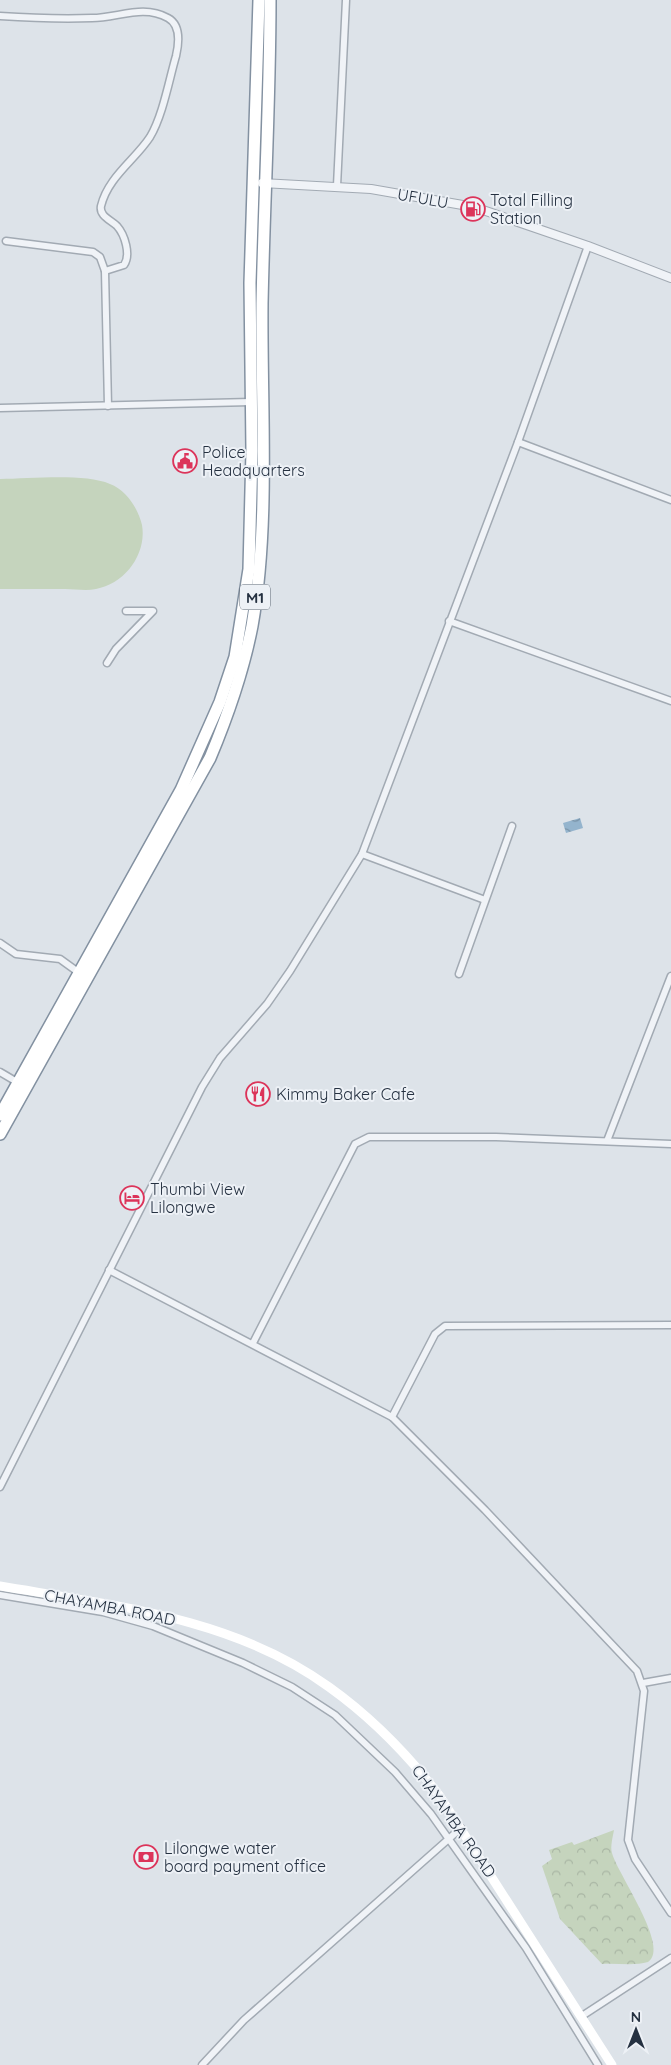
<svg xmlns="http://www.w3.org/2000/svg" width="671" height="2065" font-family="Quicksand,sans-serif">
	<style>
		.forest { fill: url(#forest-crowns) }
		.pitch { fill: #c5d4bd }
		.water { fill: url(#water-waves) }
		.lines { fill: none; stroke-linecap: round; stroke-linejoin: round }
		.minor-casing { stroke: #a2aab3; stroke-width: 9 }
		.tertiary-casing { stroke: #a2aab3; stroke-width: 10 }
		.trunk-casing { stroke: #8391a1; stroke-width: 14 }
		.minor { stroke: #f0f3f7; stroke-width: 6 }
		.tertiary { stroke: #f0f3f7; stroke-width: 8 }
		.secondary { stroke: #fff; stroke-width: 9 }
		.trunk { stroke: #fff; stroke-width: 11 }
		.labels { text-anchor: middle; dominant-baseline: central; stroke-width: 4; stroke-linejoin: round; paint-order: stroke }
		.shield { fill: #edf1f6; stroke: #616b77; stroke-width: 1 }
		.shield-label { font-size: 15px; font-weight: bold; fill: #253141 }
		.street-label { font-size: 16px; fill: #253141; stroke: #edf1f6 }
		.poi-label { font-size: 16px; fill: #253141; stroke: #edf1f6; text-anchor: start }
	</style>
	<defs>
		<pattern id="forest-crowns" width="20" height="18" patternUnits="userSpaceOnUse" patternTransform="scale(1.25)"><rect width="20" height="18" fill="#c5d4bd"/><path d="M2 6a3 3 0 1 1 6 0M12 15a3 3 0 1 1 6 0" fill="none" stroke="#a9b6a4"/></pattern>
		<pattern id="water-waves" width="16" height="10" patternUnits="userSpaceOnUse" patternTransform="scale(1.25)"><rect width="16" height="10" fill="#94b4cd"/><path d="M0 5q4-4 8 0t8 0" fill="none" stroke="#7993a8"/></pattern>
	</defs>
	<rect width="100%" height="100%" fill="#dde3e9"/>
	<!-- forest -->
	<path class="forest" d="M614 1830C613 1836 610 1847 612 1853 618 1875 671 1948 648 1962 635 1966 617 1963 602 1964L560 1919 542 1866 552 1859 549 1850 572 1842 574 1845Z"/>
	<!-- pitch -->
	<path class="pitch" d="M0 479C30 479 84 473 110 484 126 490 138 508 142 525 147 554 125 584 96 589 86 591 75 589 65 589 43 589 22 589 0 589Z"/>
	<!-- water -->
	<path class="water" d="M580 818 583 828 566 833 563 823Z"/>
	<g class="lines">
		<!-- minor casing -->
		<g class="minor-casing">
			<g id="minor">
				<path d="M0 16C31 18 62 19 92 18 118 18 143 4 168 18 181 25 179 43 176 56 169 80 163 115 150 137 135 160 108 177 101 206 99 216 111 220 117 226 125 235 131 255 124 265L105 271"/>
				<path d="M337 186 346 0"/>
				<path d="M6 241 93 252 100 257 105 271 108 406"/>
				<path d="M0 408 251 402"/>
				<path d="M518 442 671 500"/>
				<path d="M449 621 671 701"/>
				<path d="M107 663 116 649 153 611H126"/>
				<path d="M362 854 485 900"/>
				<path d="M0 943 16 954 60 959 78 972"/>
				<path d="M459 974 512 826"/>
				<path d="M0 1072 17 1082"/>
				<path d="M607 1141 671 976"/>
				<path d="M109 1270 392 1417 485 1510 637 1671 644 1691 628 1840 635 1859 671 1913"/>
				<path d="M253 1343 355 1144 369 1137H496L671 1144"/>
				<path d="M392 1417 435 1334 445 1326 671 1325"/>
				<path d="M0 1487 202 1087 220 1058 267 1004 290 971 362 854 518 442 588 246"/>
				<path d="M0 1595 103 1612 153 1626 243 1663 292 1687 335 1715 395 1772 431 1814 526 1948 598 2065"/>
				<path d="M643 1683 671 1678"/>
				<path d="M582 2016 671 1958"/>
				<path d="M202 2065 244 2020 461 1828"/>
			</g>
		</g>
		<!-- tertiary casing -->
		<g class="tertiary-casing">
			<path id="tertiary" d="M262 183 371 189 474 207 588 246 671 278"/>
		</g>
		<!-- trunk casing -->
		<g class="trunk-casing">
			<g id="trunk">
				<path d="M0 1115 181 790 220 702 235 657 249 569 252 451 250 283 259 0"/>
				<path d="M0 1134 210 758C228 715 243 672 252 626 270 524 261 408 262 304 264 202 270 101 270 0"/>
			</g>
		</g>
		<!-- minor -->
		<use href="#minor" class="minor"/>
		<!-- tertiary -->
		<use href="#tertiary" class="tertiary"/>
		<!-- secondary -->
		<path class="secondary" d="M0 1586C112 1605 235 1618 329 1687 371 1717 408 1755 439 1795L612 2065"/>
		<!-- trunk -->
		<use href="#trunk" class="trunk"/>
	</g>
	<!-- icons -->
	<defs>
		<g id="fuel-ring" transform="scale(1.25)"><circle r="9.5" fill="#edf1f6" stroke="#dc345a" stroke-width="1.5"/><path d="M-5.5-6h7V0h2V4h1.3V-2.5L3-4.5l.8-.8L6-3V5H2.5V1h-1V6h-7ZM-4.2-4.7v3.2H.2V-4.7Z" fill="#dc345a"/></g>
		<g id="civic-ring" transform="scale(1.25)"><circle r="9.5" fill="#edf1f6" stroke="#dc345a" stroke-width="1.5"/><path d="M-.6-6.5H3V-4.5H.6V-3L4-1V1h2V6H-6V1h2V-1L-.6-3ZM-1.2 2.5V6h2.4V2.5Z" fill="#dc345a"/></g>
		<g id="restaurant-ring" transform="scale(1.25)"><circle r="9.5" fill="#edf1f6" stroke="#dc345a" stroke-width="1.5"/><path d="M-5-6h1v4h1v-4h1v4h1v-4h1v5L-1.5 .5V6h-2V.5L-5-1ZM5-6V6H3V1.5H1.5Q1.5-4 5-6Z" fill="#dc345a"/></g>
		<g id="hotel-ring" transform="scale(1.25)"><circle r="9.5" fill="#edf1f6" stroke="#dc345a" stroke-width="1.5"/><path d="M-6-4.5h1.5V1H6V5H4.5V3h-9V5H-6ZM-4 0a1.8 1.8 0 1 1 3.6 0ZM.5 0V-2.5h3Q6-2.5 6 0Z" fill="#dc345a"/></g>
		<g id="bank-ring" transform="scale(1.25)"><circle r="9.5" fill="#edf1f6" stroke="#dc345a" stroke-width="1.5"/><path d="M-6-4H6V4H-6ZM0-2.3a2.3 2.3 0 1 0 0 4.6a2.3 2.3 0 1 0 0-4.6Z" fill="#dc345a"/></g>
	</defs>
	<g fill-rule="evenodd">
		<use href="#fuel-ring" x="473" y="209"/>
		<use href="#civic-ring" x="185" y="461"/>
		<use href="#restaurant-ring" x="258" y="1094"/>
		<use href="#hotel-ring" x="132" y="1198"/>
		<use href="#bank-ring" x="146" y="1857"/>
	</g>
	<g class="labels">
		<!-- shield labels -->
		<rect class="shield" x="240" y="584.5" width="30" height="25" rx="4"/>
		<g class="shield-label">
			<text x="255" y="597">M1</text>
		</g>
		<!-- street labels -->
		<g class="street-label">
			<text transform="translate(423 198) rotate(10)">UFULU</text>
			<text transform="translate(110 1607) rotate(11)">CHAYAMBA ROAD</text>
			<text transform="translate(454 1821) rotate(55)">CHAYAMBA ROAD</text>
		</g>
		<!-- poi labels -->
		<g class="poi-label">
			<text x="490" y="200">Total Filling<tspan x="490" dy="18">Station</tspan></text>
			<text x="202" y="452">Police<tspan x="202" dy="18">Headquarters</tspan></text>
			<text x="276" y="1094">Kimmy Baker Cafe</text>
			<text x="150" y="1189">Thumbi View<tspan x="150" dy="18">Lilongwe</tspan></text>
			<text x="164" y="1848">Lilongwe water<tspan x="164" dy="18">board payment office</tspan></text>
		</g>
	</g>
	<!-- north arrow -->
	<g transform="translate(636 2030)" stroke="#edf1f6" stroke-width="4" paint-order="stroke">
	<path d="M0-4L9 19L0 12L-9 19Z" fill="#253141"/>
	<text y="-8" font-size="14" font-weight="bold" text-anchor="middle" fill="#253141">N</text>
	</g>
</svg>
